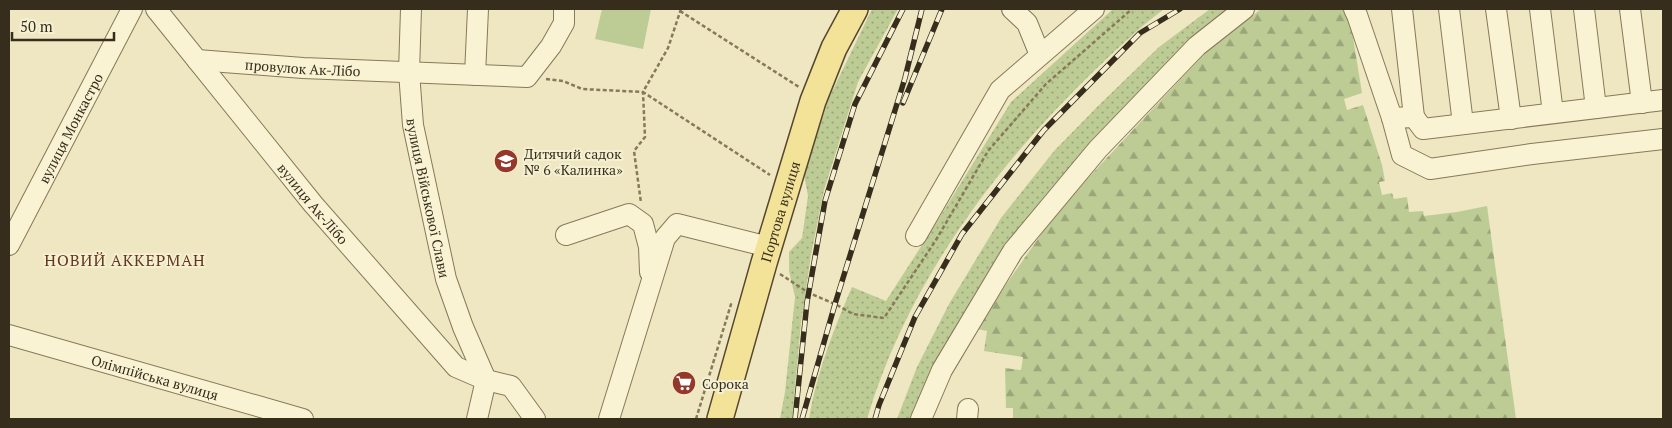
<svg xmlns="http://www.w3.org/2000/svg" width="1672" height="428" font-family="'PT Serif',serif">
	<style>
		.grass { fill: url(#grass-dots) }
		.forest { fill: url(#forest-firs) }
		.garden { fill: #bdcc95 }
		.lines { fill: none; stroke-linecap: round; stroke-linejoin: round }
		.minor-casing { stroke: #877959; stroke-width: 22 }
		.major-casing { stroke: #55462d; stroke-width: 28 }
		.path { stroke: #877959; stroke-width: 2.5; stroke-dasharray: 4 2.5; stroke-linecap: butt }
		.minor { stroke: #f9f3d4; stroke-width: 20 }
		.major { stroke: #f2e398; stroke-width: 25 }
		.rail-casing { stroke: #372d1d; stroke-width: 5.5 }
		.rail { stroke: #f5f0d1; stroke-width: 4; stroke-dasharray: 11; stroke-linecap: butt }
		.labels { text-anchor: middle; dominant-baseline: central; stroke-width: 4; stroke-linejoin: round; paint-order: stroke }
		.street-label { font-size: 14px; fill: #372d1d; stroke: #f5f0d1 }
		.poi-label { font-size: 14px; fill: #372d1d; stroke: #f5f0d1; text-anchor: start }
		.quarter-label { font-size: 16px; letter-spacing: 1px; fill: #64361c; stroke: #f5f0d1 }
	</style>
	<defs>
		<pattern id="grass-dots" width="8" height="8" patternUnits="userSpaceOnUse" patternTransform="scale(1.25)"><rect width="8" height="8" fill="#bdcc95"/><path d="M2 2h.1M6 6h.1" fill="none" stroke="#9aa679" stroke-width="1.8" stroke-linecap="round"/></pattern>
		<pattern id="forest-firs" width="22" height="20" patternUnits="userSpaceOnUse" patternTransform="scale(1.25)"><rect width="22" height="20" fill="#bdcc95"/><path d="M5 1l3.5 6h-7zM16 11l3.5 6h-7z" fill="#9aa679"/></pattern>
	</defs>
	<rect width="100%" height="100%" fill="#eee7c1"/>
	<!-- grass -->
	<g class="grass">
		<path d="M872 9H898L858 82 824 190 811 255 801 323 792 419H780L785 392 795 297 789 271V252L802 238 808 196 804 175 829 98Z"/>
		<path d="M1113 9H1164C1140 27 1118 48 1096 69 995 166 907 284 867 419H809C816 375 834 328 852 287L886 301 938 220 1011 102Z"/>
		<path d="M1210 9H1232L1106 130 1040 203 1004 249 914 419H897L917 367 949 304 1001 218 1054 151 1098 106 1159 47Z"/>
	</g>
	<!-- forest -->
	<path class="forest" d="M1261 9H1343L1350 19 1362 93 1344 99 1347 110 1363 105 1382 165 1385 181 1379 182 1382 195 1392 193 1394 199 1407 197 1409 212 1423 211 1424 216 1457 212 1487 206 1516 419H1013V408H1006L1005 368 1021 370 1023 357 984 351 987 331 977 329 1000 293 1059 209 1207 51Z"/>
	<!-- garden -->
	<path class="garden" d="M602 9H651L643 49 595 39Z"/>
	<g class="lines">
		<!-- minor casing -->
		<g class="minor-casing">
			<g id="minor">
				<path id="s1" d="M156 9 313 204 456 367 486 380 511 386 535 419"/>
				<path id="s2" d="M411 9 409 72 413 125 446 279 463 327 486 380"/>
				<path d="M1012 9 1027 23 1040 55"/>
				<path d="M1354 9 1357 15 1392 118 1402 155 1430 169 1532 154 1663 139"/>
				<path d="M1402 9 1414 117"/>
				<path d="M1449 9 1463 124"/>
				<path d="M1496 9 1511 119"/>
				<path d="M1540 9 1553 113"/>
				<path d="M1584 9 1596 108"/>
				<path d="M1630 9 1642 103"/>
				<path id="s3" d="M197 60 303 68 527 77 551 46 564 23V9"/>
				<path d="M475 75 478 9"/>
				<path d="M1392 118 1414 117 1423 129 1663 100"/>
				<path d="M566 235 629 214 643 224 649 247 650 272"/>
				<path d="M916 236 1000 90 1094 9"/>
				<path id="s4" d="M9 245 132 9"/>
				<path id="s5" d="M9 335 303 419"/>
				<path d="M477 419 486 380"/>
				<path d="M609 419 665 238 677 224 769 247"/>
				<path d="M921 419 942 370 1013 251 1098 149 1197 46 1244 9"/>
				<path d="M967 419 968 409"/>
			</g>
		</g>
		<!-- major casing -->
		<g class="major-casing">
			<g id="major">
				<path id="s6" d="M720 419 764 263 813 101 834 48 855 9"/>
			</g>
		</g>
		<!-- path -->
		<g class="path">
			<path d="M681 9 668 48 643 92 770 175"/>
			<path d="M680 11 799 87"/>
			<path d="M546 79 563 81 582 89 643 92 645 137 634 151 641 203"/>
			<path d="M780 274 809 293 835 304 853 314 884 318 936 240 988 151 1046 84 1132 9"/>
			<path d="M696 419 732 301"/>
		</g>
		<!-- minor -->
		<use href="#minor" class="minor"/>
		<!-- major -->
		<use href="#major" class="major"/>
		<!-- rail casing -->
		<g class="rail-casing">
			<g id="rail">
				<path d="M903 103 942 9"/>
				<path d="M795 419 807 302 825 201 855 104 903 9"/>
				<path d="M802 419 835 304 905 78 922 9"/>
				<path d="M875 419 879 405 915 317 962 234 1044 130 1140 33 1180 9"/>
			</g>
		</g>
		<!-- rail -->
		<use href="#rail" class="rail"/>
	</g>
	<!-- icons -->
	<defs>
		<g id="school-disc" transform="scale(1.25)"><circle r="9.5" fill="#963829" stroke="#f5f0d1"/><path d="M0-5L7-2L0 1L-7-2ZM-4 1L0 2.5L4 1V4Q0 6-4 4Z" fill="#fff"/></g>
		<g id="supermarket-disc" transform="scale(1.25)"><circle r="9.5" fill="#963829" stroke="#f5f0d1"/><path d="M-6-5.5h2.5l.6 2H6L4.5 2H-2.5L-4.4-4H-6ZM-1.5 3.2a1.3 1.3 0 1 0 .1 0ZM3 3.2a1.3 1.3 0 1 0 .1 0Z" fill="#fff"/></g>
	</defs>
	<g fill-rule="evenodd">
		<use href="#school-disc" x="506" y="161"/>
		<use href="#supermarket-disc" x="684" y="383"/>
	</g>
	<g class="labels">
		<!-- street labels -->
		<g class="street-label">
			<text stroke="none"><textPath href="#s3" startOffset="106">провулок Ак-Лібо</textPath></text>
			<text stroke="none"><textPath href="#s4" startOffset="132">вулиця Монкастро</textPath></text>
			<text stroke="none"><textPath href="#s2" startOffset="191">вулиця Військової Слави</textPath></text>
			<text stroke="none"><textPath href="#s1" startOffset="250">вулиця Ак-Лібо</textPath></text>
			<text stroke="none"><textPath href="#s6" startOffset="216">Портова вулиця</textPath></text>
			<text stroke="none"><textPath href="#s5" startOffset="152">Олімпійська вулиця</textPath></text>
		</g>
		<!-- poi labels -->
		<g class="poi-label">
			<text x="524" y="153">Дитячий садок<tspan x="524" dy="16">№ 6 «Калинка»</tspan></text>
			<text x="702" y="383">Сорока</text>
		</g>
		<!-- quarter labels -->
		<g class="quarter-label">
			<text x="125" y="260">НОВИЙ АККЕРМАН</text>
		</g>
	</g>
	<!-- border -->
	<rect width="1672" height="428" fill="none" stroke="#372d1d" stroke-width="20"/>
	<!-- scale -->
	<path d="M12 32v8h102v-8" fill="none" stroke="#372d1d" stroke-width="2.5"/>
	<text x="20" y="32" font-size="15" fill="#372d1d" stroke="#f5f0d1" stroke-width="4" paint-order="stroke">50 m</text>
</svg>
